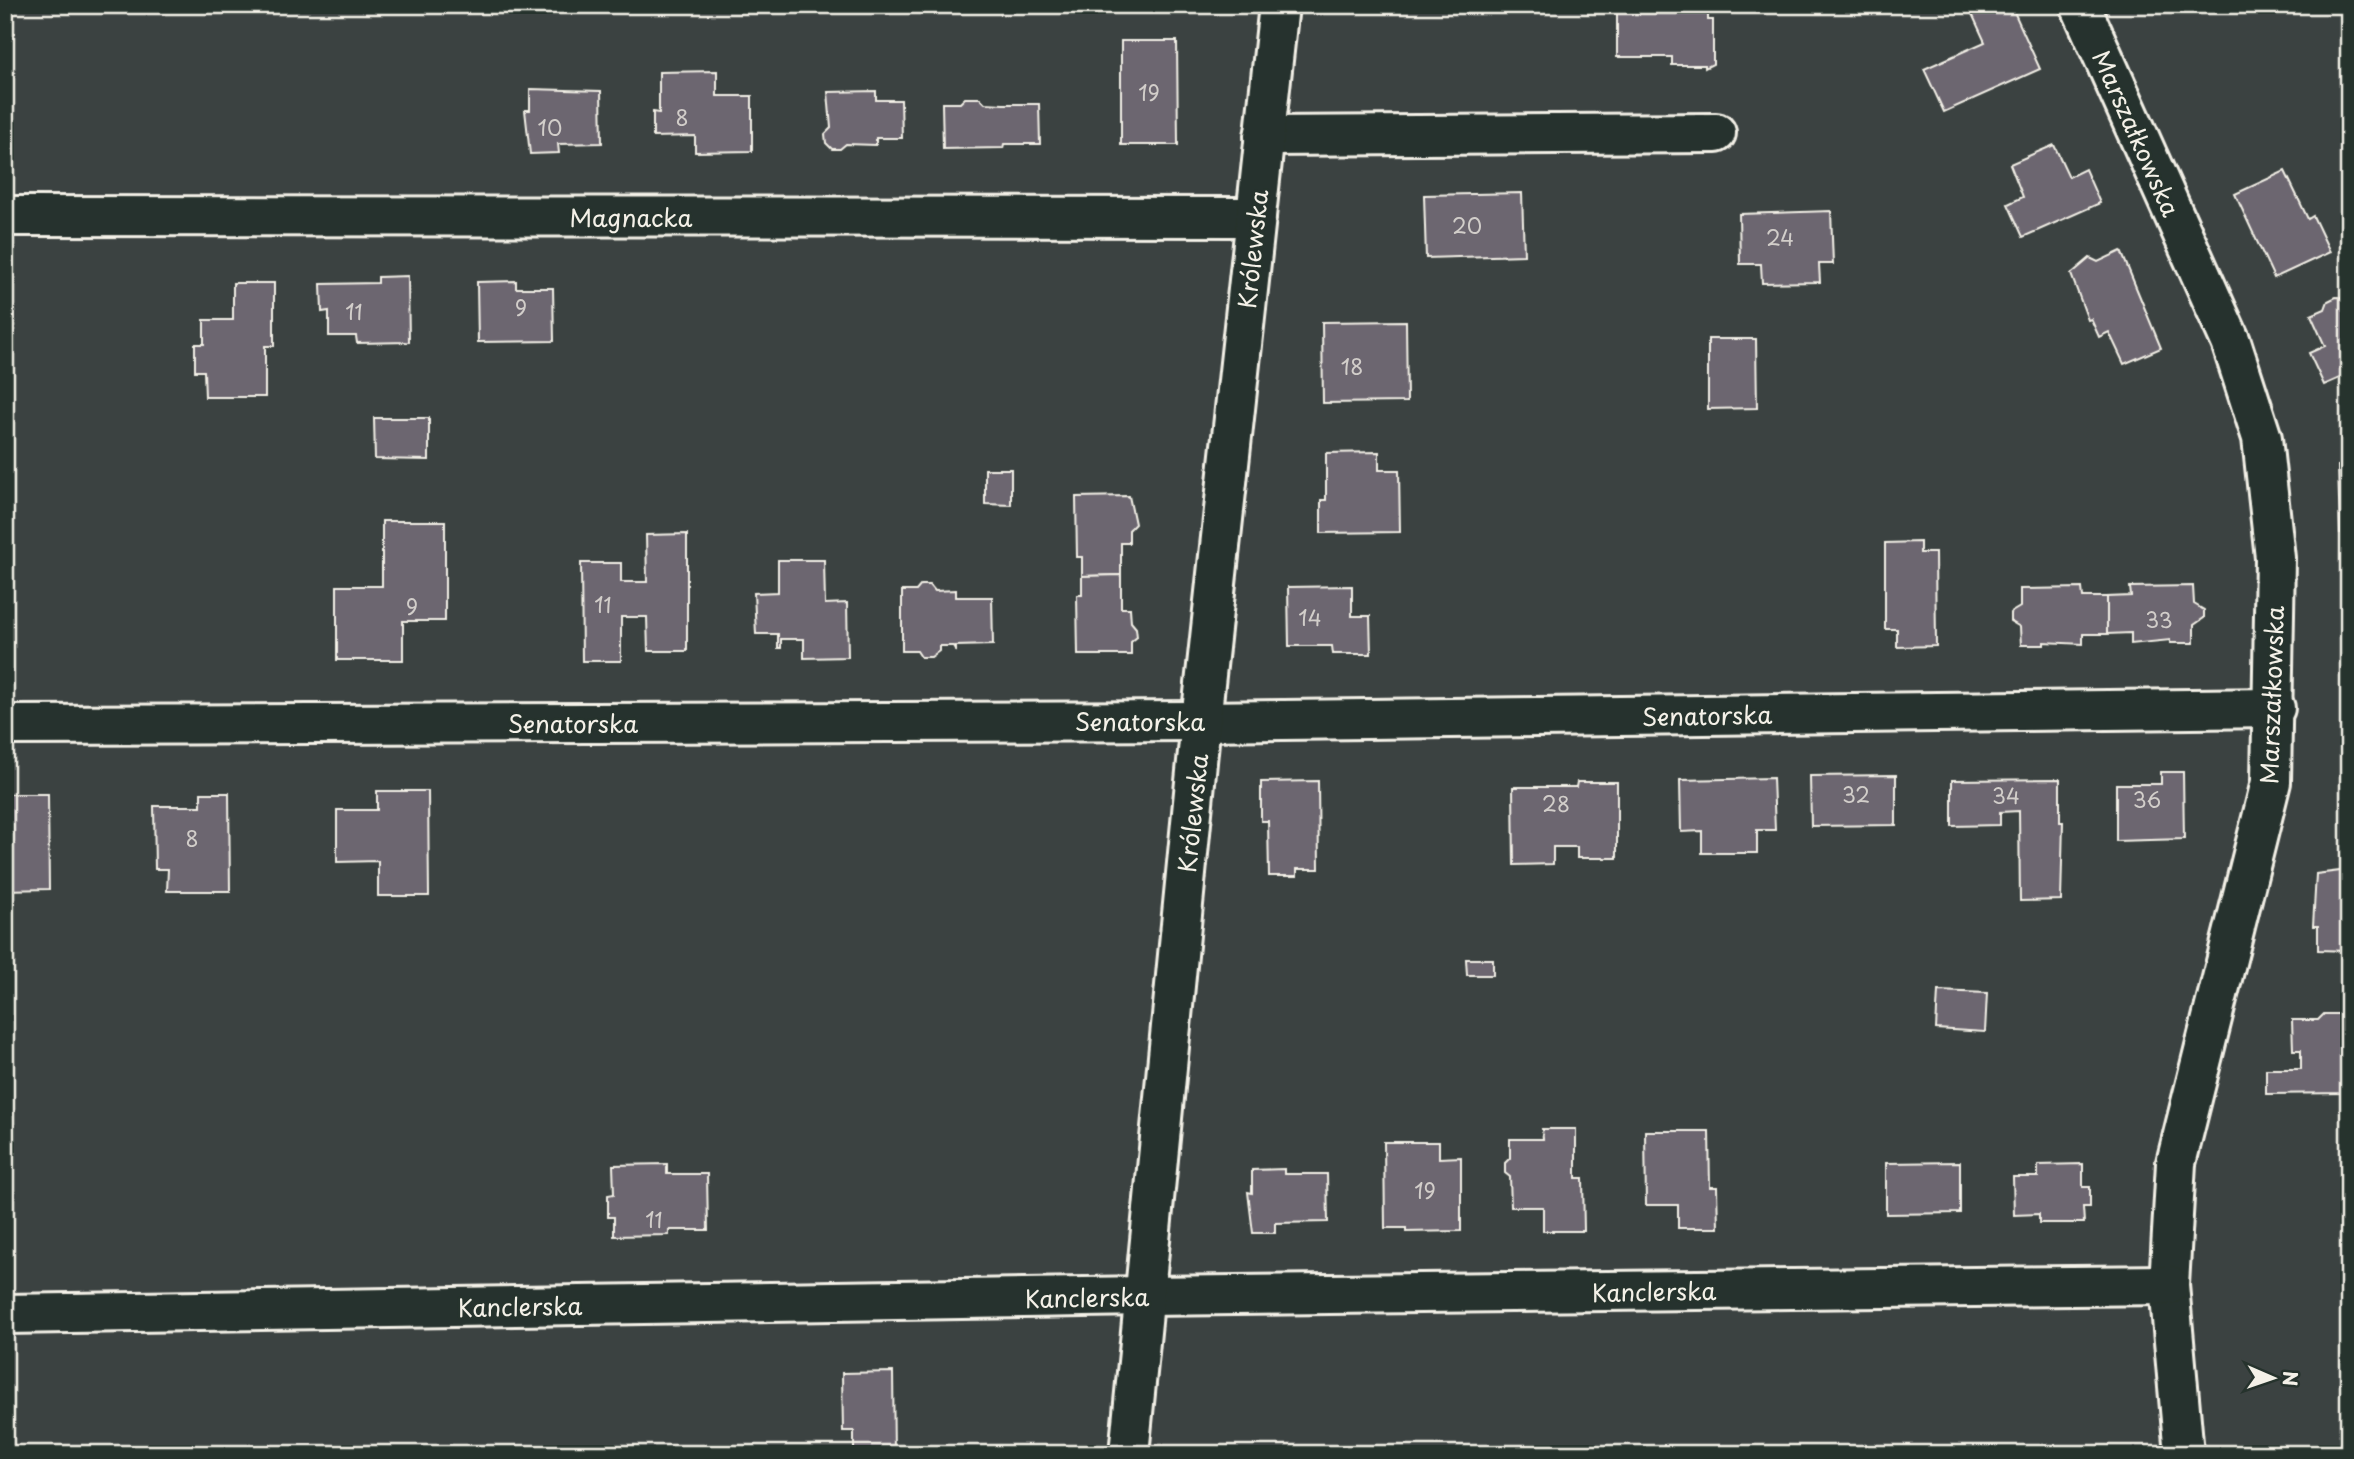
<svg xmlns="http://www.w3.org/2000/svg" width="2354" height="1459" font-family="'Playpen Sans',sans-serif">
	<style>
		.building { fill: #6c6670; stroke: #f4f1e8; stroke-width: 2 }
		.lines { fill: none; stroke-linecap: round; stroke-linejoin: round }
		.minor-casing { stroke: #f4f1e8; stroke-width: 44 }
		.minor { stroke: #26332d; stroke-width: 38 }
		.labels { text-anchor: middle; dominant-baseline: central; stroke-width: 5; stroke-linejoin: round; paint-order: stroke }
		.number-label { font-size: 21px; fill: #d2ceca }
		.street-label { font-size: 24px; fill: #f4f1e8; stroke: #26332d }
	</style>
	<rect width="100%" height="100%" fill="#3b4241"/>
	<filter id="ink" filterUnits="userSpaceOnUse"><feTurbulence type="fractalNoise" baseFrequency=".0143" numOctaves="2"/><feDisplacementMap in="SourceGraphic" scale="14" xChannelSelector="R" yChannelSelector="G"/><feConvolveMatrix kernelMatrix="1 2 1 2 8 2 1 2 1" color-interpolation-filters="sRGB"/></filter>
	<g filter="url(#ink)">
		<!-- building -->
		<g class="building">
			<path d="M1617 5H1708V20H1713V64L1705 68V65H1672V57H1617Z"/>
			<path d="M1968 5H2011L2040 69 1944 112 1924 69 1985 42Z"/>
			<path d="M1121 41H1177L1178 145H1121Z"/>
			<path d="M717 71V96H752V151L695 152V136L653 137V112L659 113V72Z"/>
			<path d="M530 89 601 91 602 143 558 144 559 153 530 154 525 110H530Z"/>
			<path d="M876 91V100H901L902 138H876V145L846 144 840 149H832L826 143 825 134 831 128 828 92Z"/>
			<path d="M965 98H980L985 103 1003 104H1039L1040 144H1004L1003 148 943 149 942 103H960Z"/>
			<path d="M2054 145 2069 177 2085 169 2100 203 2023 237 2008 204 2023 197 2010 164Z"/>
			<path d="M2285 171 2308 219 2313 216 2330 252 2274 278 2235 194Z"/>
			<path d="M1522 193 1524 255 1426 258 1424 195Z"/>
			<path d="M1831 211 1833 264H1819L1820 282 1762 283 1761 264H1740L1739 214Z"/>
			<path d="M2121 251 2161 348 2124 364 2109 332 2099 337 2091 319 2088 320 2071 274 2090 258 2098 262Z"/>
			<path d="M408 276 409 342 357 343 356 336H329V311L322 312 321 284 378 283V277Z"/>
			<path d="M516 281V288H553L554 341 478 342 477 282Z"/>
			<path d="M233 283H274V346H265V397H205L204 371H195V344H204V320H233Z"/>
			<path d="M2336 297 2349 298V374L2324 385 2309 353 2325 346 2311 315 2325 309 2328 301Z"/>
			<path d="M1406 321 1407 402 1323 403 1322 322Z"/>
			<path d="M1708 339H1756L1757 408 1708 409Z"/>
			<path d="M374 418H429V460L375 459Z"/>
			<path d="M2346 432H2349V533H2340L2338 466H2347Z"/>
			<path d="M1379 452V470H1399L1400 532 1321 533V500H1326V453Z"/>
			<path d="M985 469H1011V505L985 504Z"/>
			<path d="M1129 496 1135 524 1129 530V543H1121V575L1082 576V557H1077L1076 497Z"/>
			<path d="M382 521H445V621H403V660H337V586H382Z"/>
			<path d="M687 534V651H648L647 617H621V661H582L581 563H621V582H647L646 535Z"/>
			<path d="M1920 542V553H1935L1936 646 1897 647V629H1885V543Z"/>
			<path d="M778 560H824L825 604 847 603 848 657 804 658V639H781V648H778V634H756L754 593 778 592Z"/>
			<path d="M1121 575V608H1130L1131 622 1136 628 1137 637 1131 642V655H1078L1077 595H1082V576Z"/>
			<path d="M921 585H930L935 591 956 590V597H992L993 645 956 646V651L953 646H939V651L931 657H921L917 651H902V591H916Z"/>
			<path d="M1352 586V616H1370L1371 654H1333L1332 646H1289L1288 587Z"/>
			<path d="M2193 586 2194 604 2204 610V618L2194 625V643H2170V640L2131 644V633L2107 634V597L2131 596 2130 587Z"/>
			<path d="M2342 586H2349V675H2345L2343 637 2346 636Z"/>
			<path d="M2082 588 2083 597H2107V634H2083V644L2044 642V645H2021L2020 627 2010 621V613L2020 607V589Z"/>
			<path d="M2161 772H2183L2184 839 2116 841V784H2161Z"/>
			<path d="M1896 775V825L1811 826 1810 776Z"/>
			<path d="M1773 778 1775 830H1757V853H1702V831L1681 832 1680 780Z"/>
			<path d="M2060 779V822H2063L2061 900 2020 901 2019 811 2000 812V825L1952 826V780Z"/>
			<path d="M1318 781 1319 869H1297V876H1269L1268 821H1261V782Z"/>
			<path d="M1577 782H1617V858H1577V847H1553V864L1514 865 1513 787H1576Z"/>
			<path d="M377 791H428L429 896H378V861L337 862V810H377Z"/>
			<path d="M201 793H229L230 891H167L168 869H155L154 806H201Z"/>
			<path d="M5 794H48L49 889 5 890Z"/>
			<path d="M2349 870V951L2318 950V926H2313L2316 874Z"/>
			<path d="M1466 959H1493V975H1467Z"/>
			<path d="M1938 991 1987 993 1985 1032 1936 1029Z"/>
			<path d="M2324 1014H2339L2349 1020V1093L2266 1094V1069H2301V1050H2293L2292 1020H2318Z"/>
			<path d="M1542 1129H1576V1178H1583L1584 1231H1543V1207H1511L1510 1177 1505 1173V1163L1510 1158V1139H1543Z"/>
			<path d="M1645 1131H1709L1710 1187H1717L1718 1228H1678V1205H1646Z"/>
			<path d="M1384 1142H1439V1158L1461 1157V1231L1406 1232V1228H1385Z"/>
			<path d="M1960 1162V1213L1886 1214V1163Z"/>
			<path d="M667 1164V1174H707L708 1230H669V1235L614 1236V1217H608V1195L614 1194 613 1165Z"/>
			<path d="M2083 1164V1187H2090V1207H2083L2084 1223H2039V1214L2014 1215 2013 1177H2038V1165Z"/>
			<path d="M1284 1169V1174H1327L1328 1222 1275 1223V1233H1253L1248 1192 1252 1193V1170Z"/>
			<path d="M893 1372 894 1454H854V1431H843L842 1373Z"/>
		</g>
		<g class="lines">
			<!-- minor casing -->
			<g class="minor-casing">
				<g id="minor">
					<path d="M2080 5 2231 342 2262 438 2275 558 2271 782 2176 1163 2169 1285 2184 1454"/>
					<path d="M1264 136 1716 133"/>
					<path d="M5 216 1256 217"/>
					<path d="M5 725 1201 721 2275 708"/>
					<path d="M5 1314 1145 1296 2169 1285"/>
					<path d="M1129 1454 1201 721 1279 5"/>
				</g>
			</g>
			<!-- minor -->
			<use href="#minor" class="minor"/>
		</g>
	</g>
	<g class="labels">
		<!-- number labels -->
		<g class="number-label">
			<text x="1149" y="92">19</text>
			<text x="682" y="117">8</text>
			<text x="550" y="127">10</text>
			<text x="1467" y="225">20</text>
			<text x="1780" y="237">24</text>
			<text x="521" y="307">9</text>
			<text x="354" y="311">11</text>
			<text x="1352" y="366">18</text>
			<text x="603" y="604">11</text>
			<text x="412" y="606">9</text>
			<text x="1310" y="617">14</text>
			<text x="2159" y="619">33</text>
			<text x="1856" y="794">32</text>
			<text x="2006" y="795">34</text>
			<text x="2147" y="799">36</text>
			<text x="1556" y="803">28</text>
			<text x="192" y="838">8</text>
			<text x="1425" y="1190">19</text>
			<text x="654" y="1219">11</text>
		</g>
		<!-- street labels -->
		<g class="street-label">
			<text transform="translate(2137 133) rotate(66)">Marszałkowska</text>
			<text x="631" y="217">Magnacka</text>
			<text transform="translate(1252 249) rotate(-84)">Królewska</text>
			<text transform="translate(2271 695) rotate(-88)">Marszałkowska</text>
			<text transform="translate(1707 715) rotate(-1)">Senatorska</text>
			<text x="1140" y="721">Senatorska</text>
			<text x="573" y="723">Senatorska</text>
			<text transform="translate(1192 813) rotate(-84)">Królewska</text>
			<text transform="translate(1654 1291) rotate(-1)">Kanclerska</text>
			<text transform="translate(1087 1297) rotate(-1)">Kanclerska</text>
			<text transform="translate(520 1306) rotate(-1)">Kanclerska</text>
		</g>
	</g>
	<!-- margin -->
	<rect width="2354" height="1459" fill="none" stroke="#26332d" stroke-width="28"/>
	<rect x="14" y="14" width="2326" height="1431" fill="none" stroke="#f4f1e8" stroke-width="2.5" filter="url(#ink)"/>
	<!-- north arrow -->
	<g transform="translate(2273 1378) rotate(92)" stroke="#26332d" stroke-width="5" paint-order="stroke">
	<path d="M0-5L12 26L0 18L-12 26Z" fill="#f4f1e8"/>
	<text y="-10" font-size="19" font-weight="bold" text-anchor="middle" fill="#f4f1e8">N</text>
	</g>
</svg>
